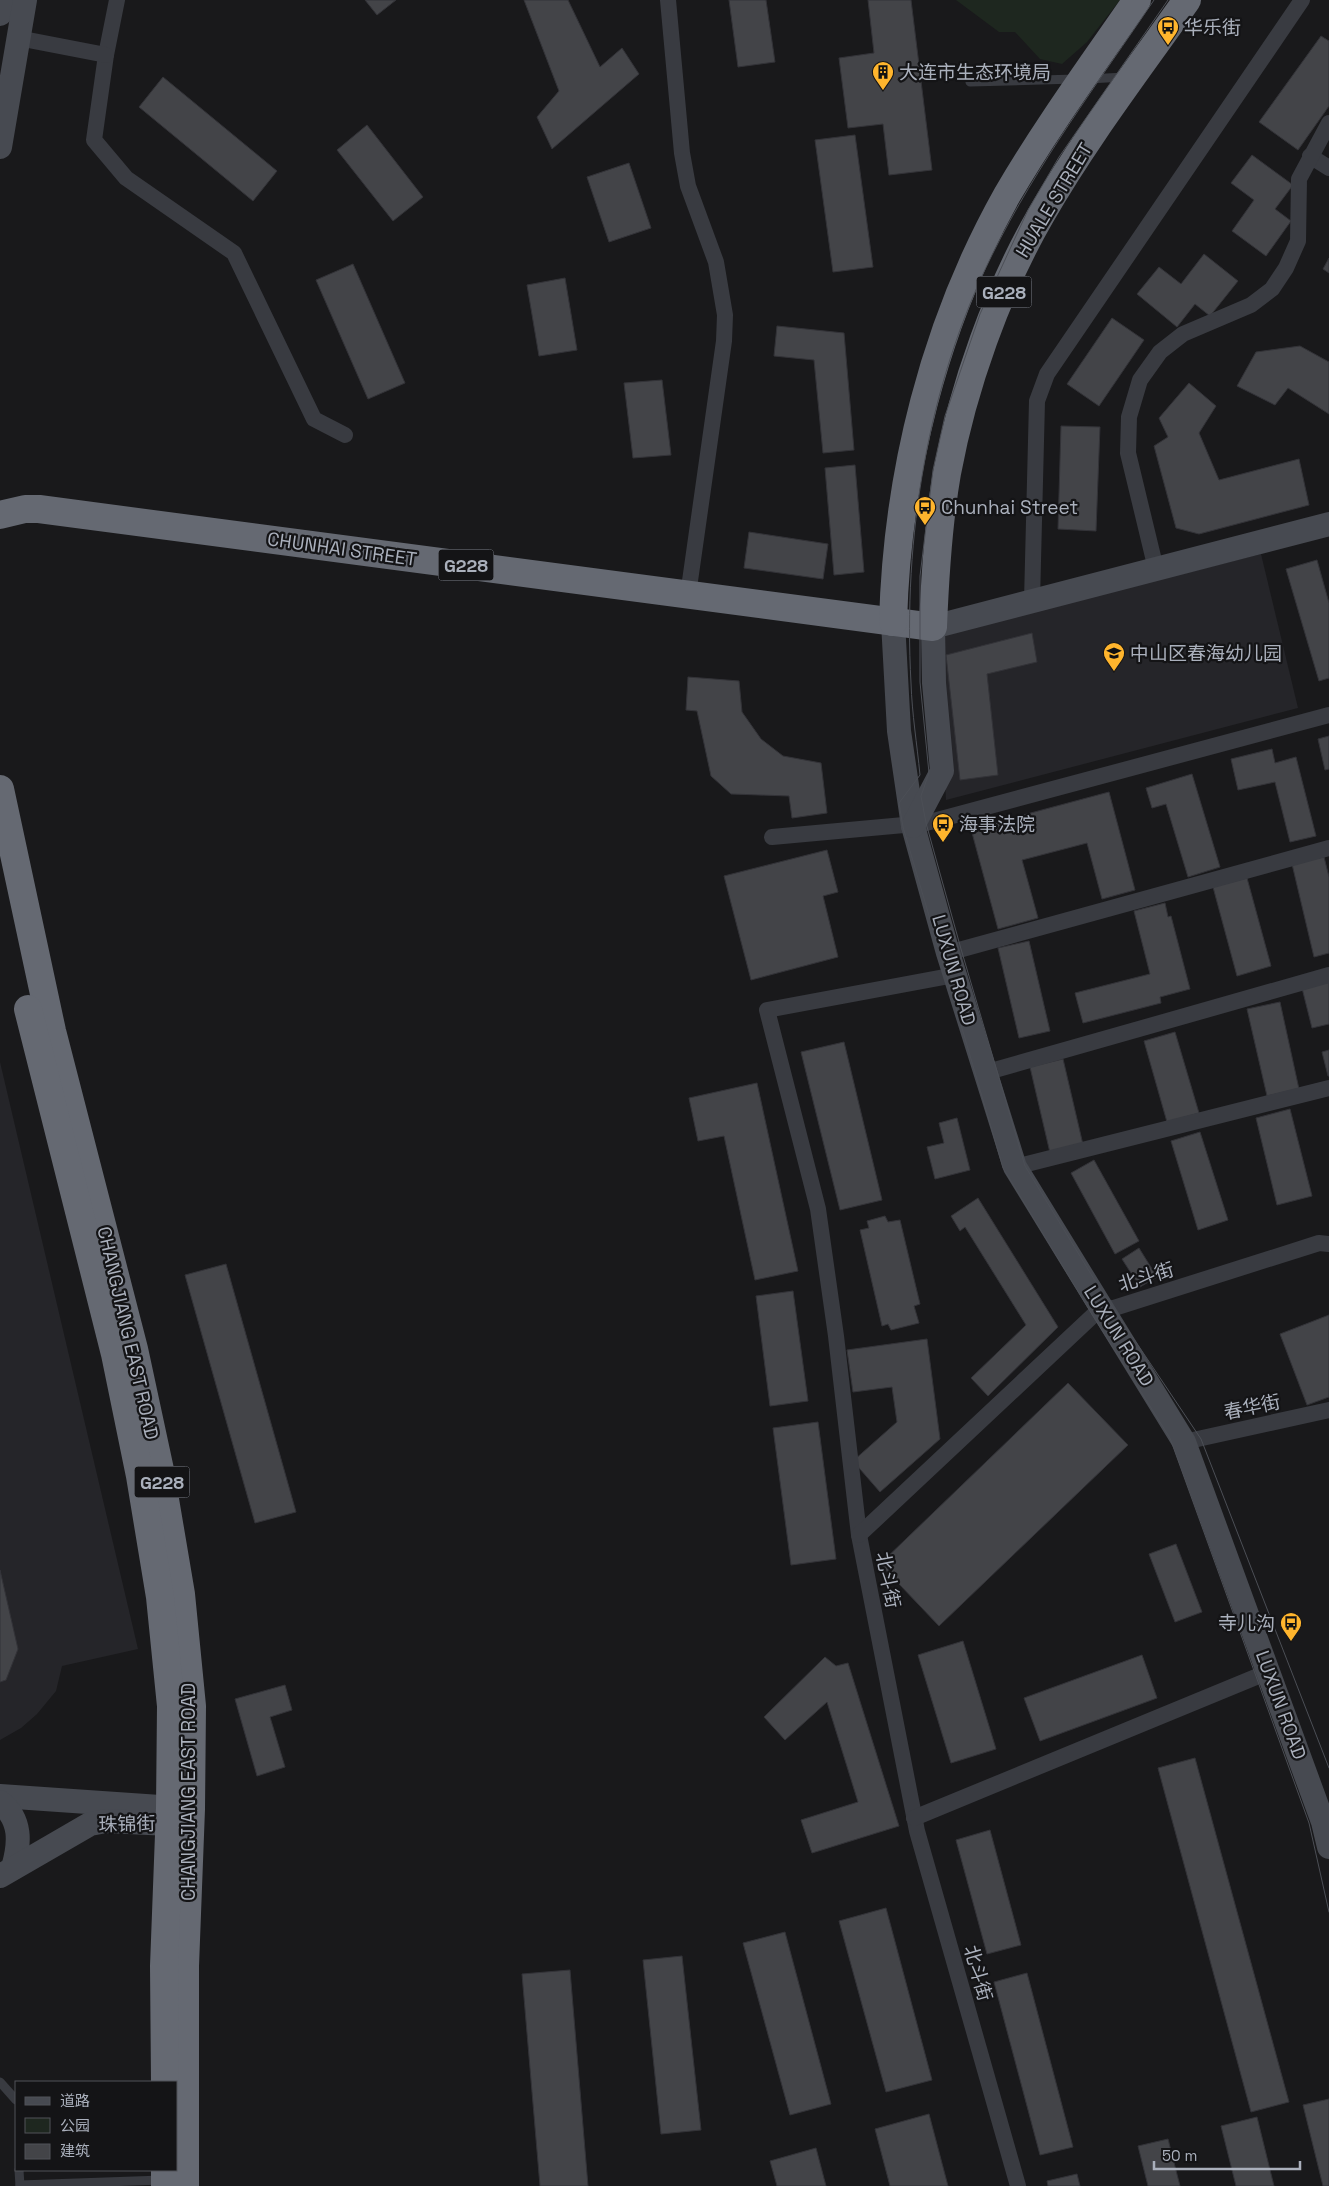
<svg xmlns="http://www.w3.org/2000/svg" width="1329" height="2186" font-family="'Space Grotesk','Noto Sans SC',sans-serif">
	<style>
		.built { fill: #252529 }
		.green { fill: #1e271f }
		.building { fill: #434448; stroke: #333338 }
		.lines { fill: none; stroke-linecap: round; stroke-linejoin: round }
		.lane { stroke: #393b41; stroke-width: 9 }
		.street { stroke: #393b41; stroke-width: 16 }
		.secondary { stroke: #474a51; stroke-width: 24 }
		.highway { stroke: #656972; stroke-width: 28 }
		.tram { stroke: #4c4f56; stroke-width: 1 }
		.labels { text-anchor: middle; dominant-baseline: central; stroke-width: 4.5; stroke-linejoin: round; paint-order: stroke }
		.shield { fill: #141416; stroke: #7d818a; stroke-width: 1 }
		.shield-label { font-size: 18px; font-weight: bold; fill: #aab0bc }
		.poi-label { font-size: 19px; fill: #aab0bc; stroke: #141416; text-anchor: start }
		.street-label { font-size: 19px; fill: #aab0bc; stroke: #141416 }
	</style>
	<rect width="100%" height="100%" fill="#19191b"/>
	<!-- built -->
	<g class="built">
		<path d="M1261 554 1298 708 946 800 937 636Z"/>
		<path d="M0 1062 138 1649 62 1666 56 1691 37 1714 21 1728 0 1740Z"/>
	</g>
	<!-- green -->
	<path class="green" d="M956 0H1120L1087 42 1062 64 1040 59 1015 32H999Z"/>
	<!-- building -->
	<g class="building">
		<path d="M365 0H396L377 15Z"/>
		<path d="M524 0H568L600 67 622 48 639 74 552 149 537 117 559 91Z"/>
		<path d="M729 0H766L775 62 738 67Z"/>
		<path d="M868 0H911L932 170 889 175 883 124 848 128 839 58 874 53Z"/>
		<path d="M1321 36 1329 41V106L1298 150 1259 122Z"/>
		<path d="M163 77 277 171 253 201 139 107Z"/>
		<path d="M367 125 423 197 393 221 337 150Z"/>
		<path d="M855 135 873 267 833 272 815 140Z"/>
		<path d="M1252 155 1293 185 1275 209 1291 221 1266 256 1232 231 1254 200 1231 183Z"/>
		<path d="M629 163 651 228 609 242 587 177Z"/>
		<path d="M1204 254 1238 281 1210 316 1195 304 1177 327 1137 294 1159 267 1181 284Z"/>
		<path d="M1329 258V273L1323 269Z"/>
		<path d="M353 264 405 383 368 399 316 280Z"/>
		<path d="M565 278 577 350 539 356 527 285Z"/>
		<path d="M1112 318 1144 340 1099 406 1067 384Z"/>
		<path d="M777 326 844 333 854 450 823 453 814 360 774 356Z"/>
		<path d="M1300 346 1329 362V414L1288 388 1275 405 1237 386 1256 352Z"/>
		<path d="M662 380 671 455 633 458 624 383Z"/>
		<path d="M1189 383 1216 406 1199 433 1219 480 1299 459 1309 505 1199 534 1176 528 1154 446 1168 437 1159 418Z"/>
		<path d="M1061 426 1100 427 1096 531 1058 529Z"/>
		<path d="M855 465 864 572 834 575 825 468Z"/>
		<path d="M749 532 828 544 823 579 744 568Z"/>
		<path d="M1317 560 1329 603V678L1319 681 1286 569Z"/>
		<path d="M1032 633 1037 662 987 674 998 775 960 780 946 655Z"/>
		<path d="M688 677 739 681 742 712 761 739 783 756 821 763 827 813 792 818 789 796 731 794 711 776 697 711 686 710Z"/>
		<path d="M1329 736V769L1325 770 1318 739Z"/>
		<path d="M1272 749 1275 763 1296 757 1316 836 1290 842 1275 782 1238 790 1231 759Z"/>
		<path d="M1192 774 1220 867 1188 877 1166 804 1152 808 1146 788Z"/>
		<path d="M1109 792 1135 890 1102 899 1087 843 1022 860 1038 918 998 929 971 829Z"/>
		<path d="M827 850 838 892 823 896 838 957 751 980 724 876Z"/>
		<path d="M1324 857 1329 877V953L1314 957 1292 864Z"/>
		<path d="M1247 878 1271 966 1237 976 1213 887Z"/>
		<path d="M1165 903 1168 917 1171 916 1190 989 1160 997 1161 1003 1083 1023 1075 993 1150 974 1134 911Z"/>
		<path d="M1029 941 1050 1031 1019 1038 998 948Z"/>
		<path d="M1329 982V1024L1312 1028 1302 988Z"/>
		<path d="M1280 1002 1299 1089 1267 1096 1247 1009Z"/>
		<path d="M1175 1032 1199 1113 1167 1122 1144 1041Z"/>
		<path d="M844 1042 882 1200 840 1210 801 1052Z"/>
		<path d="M1329 1050V1076H1328L1322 1052Z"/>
		<path d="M1063 1059 1084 1149 1051 1157 1030 1067Z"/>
		<path d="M757 1083 798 1271 755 1280 724 1136 698 1141 689 1098Z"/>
		<path d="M1290 1109 1312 1196 1277 1205 1256 1118Z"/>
		<path d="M957 1118 970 1170 935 1179 927 1147 944 1143 939 1123Z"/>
		<path d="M1200 1132 1228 1220 1198 1230 1171 1141Z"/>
		<path d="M1094 1160 1139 1241 1115 1254 1071 1173Z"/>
		<path d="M978 1198 1058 1327 988 1396 971 1378 1026 1325 965 1227 960 1231 951 1216Z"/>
		<path d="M885 1216 888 1222 900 1220 920 1304 914 1306 919 1323 891 1330 888 1324 882 1326 860 1230 869 1228 867 1221Z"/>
		<path d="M1139 1248 1157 1277 1140 1287 1122 1259Z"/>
		<path d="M226 1264 296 1512 255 1523 185 1275Z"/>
		<path d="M793 1291 808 1401 770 1406 756 1296Z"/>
		<path d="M1329 1315V1397L1307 1405 1280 1334Z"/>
		<path d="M927 1339 940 1439 880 1492 853 1461 897 1422 892 1387 853 1392 847 1350Z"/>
		<path d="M1068 1383 1128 1445 939 1626 880 1564Z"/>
		<path d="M818 1422 836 1559 791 1565 773 1428Z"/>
		<path d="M1176 1544 1202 1612 1175 1622 1149 1554Z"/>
		<path d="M0 1570 18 1649 6 1680 0 1682Z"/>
		<path d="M963 1641 996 1749 951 1763 918 1655Z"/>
		<path d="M1142 1655 1157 1698 1040 1741 1024 1698Z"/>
		<path d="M825 1657 836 1666 848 1663 899 1826 812 1853 801 1820 858 1802 827 1702 785 1740 764 1717Z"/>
		<path d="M285 1685 292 1710 270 1717 285 1767 257 1776 235 1699Z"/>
		<path d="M1195 1758 1289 2102 1251 2112 1158 1768Z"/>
		<path d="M990 1830 1021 1945 987 1954 956 1840Z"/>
		<path d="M886 1908 932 2080 886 2092 839 1921Z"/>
		<path d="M785 1932 831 2104 790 2115 743 1943Z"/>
		<path d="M682 1956 701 2130 661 2134 643 1960Z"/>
		<path d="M570 1970 588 2186H540L522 1974Z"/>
		<path d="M1027 1973 1073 2147 1040 2155 994 1982Z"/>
		<path d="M1329 2099V2186H1323L1303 2105Z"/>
		<path d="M929 2114 948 2186H890L875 2129Z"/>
		<path d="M1257 2117 1274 2186H1236L1221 2126Z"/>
		<path d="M1168 2139 1180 2186H1148L1138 2146Z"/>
		<path d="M816 2148 826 2186H777L770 2161Z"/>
		<path d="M1077 2174 1080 2186H1048L1047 2181Z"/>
	</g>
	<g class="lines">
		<!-- lane -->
		<g class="lane">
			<path d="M1088 79 1125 77"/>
			<path d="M970 82 1075 79"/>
			<path d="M0 2082 16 2100"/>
			<path d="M19 2170 20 2186"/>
			<path d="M20 2185 162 2180"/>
		</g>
		<!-- street -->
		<g class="street">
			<path d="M117 0 106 55 94 140 126 178 234 253 314 419 345 435"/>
			<path d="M668 0 682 153 688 186 716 262 725 315 724 341 688 595"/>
			<path d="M18 38 106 55"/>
			<path d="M1310 156 1329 168"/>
			<path d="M1156 569 1128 453 1129 417 1140 380 1160 352 1183 334 1251 305 1272 289 1286 268 1298 241 1299 179 1329 123"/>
			<path d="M1032 601 1037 401 1047 374 1302 0"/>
			<path d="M772 837 926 823 1329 715"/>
			<path d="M948 953 1329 848"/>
			<path d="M955 975 767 1010 818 1209 836 1336 859 1535 917 1831 1018 2186"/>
			<path d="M984 1073 1329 975"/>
			<path d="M1015 1167 1329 1088"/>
			<path d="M1184 1442 1329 1410"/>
			<path d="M859 1535 1101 1308H1114L1319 1243 1329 1244"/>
			<path d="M914 1818 1268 1672"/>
		</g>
		<!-- secondary -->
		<g class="secondary">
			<path d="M0 14 2 0"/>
			<path d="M0 147 25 0"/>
			<path d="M893 622 899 731 913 826 948 953 1015 1167 1184 1442 1323 1822 1329 1847"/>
			<path d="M913 826 942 771 934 683 933 627 1329 524"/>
			<path d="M0 1796 189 1809"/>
			<path d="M0 1802C22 1820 20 1843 13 1868"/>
			<path d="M0 1876 90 1824 106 1821 170 1824 185 1813"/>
		</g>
		<!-- highway -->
		<g class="highway">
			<path d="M0 515 25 509H39L933 627C935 576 938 524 947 473 963 387 997 291 1041 215 1084 140 1137 71 1187 0"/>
			<path d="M893 622C897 474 934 325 1007 195 1046 128 1093 64 1137 0"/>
			<path d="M0 789 52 1031 134 1349 160 1470 181 1594 192 1706 191 1809 185 1966V2186"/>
			<path d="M28 1009 115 1354 140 1476 160 1597 171 1706 170 1808 164 1966 165 2082"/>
			<path d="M165 2170V2186"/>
		</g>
		<!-- tram -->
		<g class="tram">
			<path d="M1154 0C1098 83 1037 164 992 255 927 386 903 538 911 683 912 714 917 744 920 775L899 803 903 827 1003 1168 1093 1316 1170 1438 1309 1823 1329 1912"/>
			<path d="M1168 0 1059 157 1028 210 980 314 945 416 933 470 920 576V682L929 773 921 796 926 823 961 949 1025 1166 1097 1284 1201 1439 1329 1768"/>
		</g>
	</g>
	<!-- icons -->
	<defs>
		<g id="bus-pin" transform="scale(1.125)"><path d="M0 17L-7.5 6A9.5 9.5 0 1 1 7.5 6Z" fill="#ffb52d" stroke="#141416"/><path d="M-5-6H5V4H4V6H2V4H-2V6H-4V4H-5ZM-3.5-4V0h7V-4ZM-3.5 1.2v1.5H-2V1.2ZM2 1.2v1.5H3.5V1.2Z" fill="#111"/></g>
		<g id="building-pin" transform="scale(1.125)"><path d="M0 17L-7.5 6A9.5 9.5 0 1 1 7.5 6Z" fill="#ffb52d" stroke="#141416"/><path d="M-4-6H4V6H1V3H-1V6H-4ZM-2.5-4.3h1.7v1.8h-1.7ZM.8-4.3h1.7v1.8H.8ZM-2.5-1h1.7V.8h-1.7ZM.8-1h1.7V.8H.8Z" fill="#111"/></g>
		<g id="school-pin" transform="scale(1.125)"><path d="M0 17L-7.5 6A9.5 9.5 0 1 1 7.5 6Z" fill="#ffb52d" stroke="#141416"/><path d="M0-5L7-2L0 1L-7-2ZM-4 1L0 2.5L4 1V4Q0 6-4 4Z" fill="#111"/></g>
	</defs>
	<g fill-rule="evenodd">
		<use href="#bus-pin" x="1168" y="27"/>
		<use href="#building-pin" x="883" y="72"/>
		<use href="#bus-pin" x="925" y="507"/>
		<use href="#school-pin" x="1114" y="653"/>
		<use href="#bus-pin" x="943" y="824"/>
		<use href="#bus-pin" x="1291" y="1623"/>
	</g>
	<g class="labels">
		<!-- shield labels -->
		<g class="shield">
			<rect x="976.5" y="276.5" width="55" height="31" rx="4"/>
			<rect x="438.5" y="549.5" width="55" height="31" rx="4"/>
			<rect x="134.5" y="1466.5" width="55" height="31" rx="4"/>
		</g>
		<g class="shield-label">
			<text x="1004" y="292">G228</text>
			<text x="466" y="565">G228</text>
			<text x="162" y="1482">G228</text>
		</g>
		<!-- poi labels -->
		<g class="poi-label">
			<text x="1184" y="27">华乐街</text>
			<text x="899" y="72">大连市生态环境局</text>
			<text x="941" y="507">Chunhai Street</text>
			<text x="1130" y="653">中山区春海幼儿园</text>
			<text x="959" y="824">海事法院</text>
			<text x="1275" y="1623" text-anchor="end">寺儿沟</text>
		</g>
		<!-- street labels -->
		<g class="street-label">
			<text transform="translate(1054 200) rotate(-59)">HUALE STREET</text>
			<text transform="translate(342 549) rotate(8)">CHUNHAI STREET</text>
			<text transform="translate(954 970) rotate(74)">LUXUN ROAD</text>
			<text transform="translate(1146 1277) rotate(-17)">北斗街</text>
			<text transform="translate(128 1333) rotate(77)">CHANGJIANG EAST ROAD</text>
			<text transform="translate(1119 1336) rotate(58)">LUXUN ROAD</text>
			<text transform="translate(1252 1407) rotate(-12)">春华街</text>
			<text transform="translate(888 1580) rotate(79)">北斗街</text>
			<text transform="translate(1281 1705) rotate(70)">LUXUN ROAD</text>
			<text transform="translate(188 1792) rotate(-90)">CHANGJIANG EAST ROAD</text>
			<text transform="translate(127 1824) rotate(-1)">珠锦街</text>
			<text transform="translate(978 1973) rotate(74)">北斗街</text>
		</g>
	</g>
	<!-- legend -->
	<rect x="15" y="2081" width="162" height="90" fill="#141416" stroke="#505258"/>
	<rect x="25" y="2097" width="25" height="8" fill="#474a51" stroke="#505258"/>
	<text x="60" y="2106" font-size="15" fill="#aab0bc">道路</text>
	<rect x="25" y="2118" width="25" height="15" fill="#1e271f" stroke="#505258"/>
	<text x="60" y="2131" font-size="15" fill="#aab0bc">公园</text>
	<rect x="25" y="2144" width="25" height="15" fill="#434448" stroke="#505258"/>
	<text x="60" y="2156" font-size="15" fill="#aab0bc">建筑</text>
	<!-- scale -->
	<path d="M1154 2161v8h146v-8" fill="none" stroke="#aab0bc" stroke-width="2.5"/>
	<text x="1162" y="2161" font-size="15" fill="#aab0bc" stroke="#141416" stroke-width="4" paint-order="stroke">50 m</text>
</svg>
